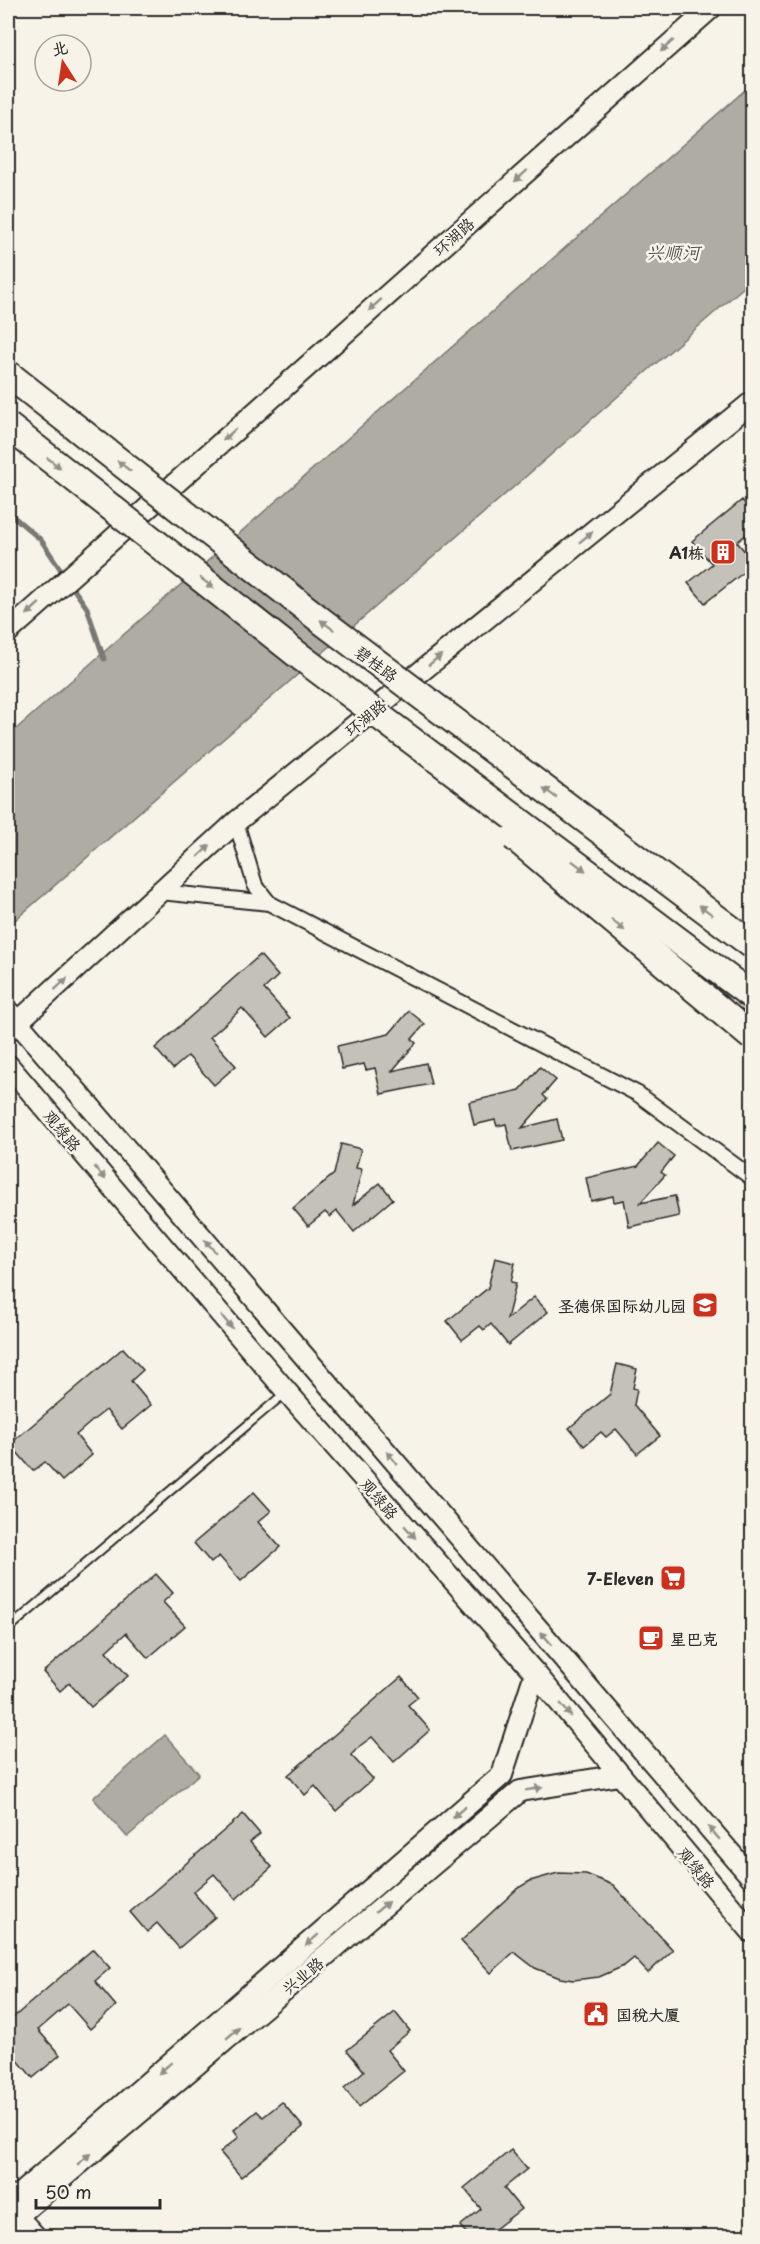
<svg xmlns="http://www.w3.org/2000/svg" width="760" height="2244" font-family="'Playpen Sans','LXGW WenKai TC',sans-serif">
	<style>
		.water { fill: #afaca4; stroke: #7a7874; stroke-width: 1.5 }
		.lines { fill: none; stroke-linecap: round; stroke-linejoin: round }
		.stream { stroke: #7a7874; stroke-width: 5 }
		.building { fill: #c4c1b9; stroke: #2b2b2b; stroke-width: 1.5 }
		.lane-casing { stroke: #2b2b2b; stroke-width: 11 }
		.street-casing { stroke: #2b2b2b; stroke-width: 18 }
		.secondary-casing { stroke: #2b2b2b; stroke-width: 24 }
		.lane { stroke: #f7f3e8; stroke-width: 7 }
		.street { stroke: #f7f3e8; stroke-width: 14 }
		.secondary { stroke: #f7f3e8; stroke-width: 20 }
		.highway-bridge-casing { stroke: #2b2b2b; stroke-width: 30; stroke-linecap: butt }
		.highway-bridge { stroke: #f7f3e8; stroke-width: 26 }
		.oneway { fill: #918f8a }
		.labels { text-anchor: middle; dominant-baseline: central; stroke-width: 5; stroke-linejoin: round; paint-order: stroke }
		.street-label { font-size: 16px; fill: #2b2b2b; stroke: #f7f3e8 }
		.poi-label { font-size: 16px; font-weight: bold; fill: #2b2b2b; stroke: #f7f3e8; text-anchor: end }
		.water-label { font-size: 18px; font-style: italic; fill: #53524f; stroke: #f7f3e8 }
	</style>
	<rect width="100%" height="100%" fill="#f7f3e8"/>
	<filter id="ink" filterUnits="userSpaceOnUse"><feTurbulence type="fractalNoise" baseFrequency=".0167" numOctaves="2"/><feDisplacementMap in="SourceGraphic" scale="12" xChannelSelector="R" yChannelSelector="G"/><feConvolveMatrix kernelMatrix="1 2 1 2 8 2 1 2 1" color-interpolation-filters="sRGB"/></filter>
	<g filter="url(#ink)">
		<!-- water -->
		<g class="water">
			<path d="M752 84V280L8 926V736Z"/>
			<path d="M165 1735 199 1774 127 1837 93 1798Z"/>
		</g>
		<g class="lines">
			<!-- stream -->
			<g class="stream">
				<path d="M8 512 41 540 65 576"/>
				<path d="M70 584 87 608 104 659"/>
			</g>
		</g>
		<!-- building -->
		<g class="building">
			<path d="M742 500 753 513V529L737 542 753 561V565L705 603 688 583 712 564 692 541Z"/>
			<path d="M260 955 278 976 264 989 290 1018 268 1037 242 1008 226 1023 210 1037 236 1066 214 1085 188 1056 173 1069 155 1048Z"/>
			<path d="M409 1011 425 1024 412 1039 416 1043 392 1071 426 1063 431 1084 381 1094 375 1068 366 1070 364 1064 342 1069 337 1046 389 1034Z"/>
			<path d="M540 1067 556 1080 543 1095 547 1099 522 1128 557 1119 562 1140 512 1151 506 1124 497 1126 495 1120 474 1125 469 1102 520 1090Z"/>
			<path d="M658 1143 674 1156 661 1172 665 1175 640 1203 675 1196 679 1216 629 1227 624 1200 614 1202 613 1196 591 1201 586 1178 638 1166Z"/>
			<path d="M341 1144 361 1149 356 1168 362 1169 353 1205 380 1183 393 1199 354 1232 337 1211 330 1217 325 1212 308 1226 293 1208 334 1174Z"/>
			<path d="M495 1258 515 1263 511 1282 516 1283 507 1319 534 1297 548 1312 508 1345 491 1324 484 1330 480 1326 462 1340 447 1321 488 1288Z"/>
			<path d="M123 1348 143 1370 131 1381 151 1405 122 1429 106 1410 92 1421 76 1435 92 1455 62 1481 45 1462 33 1471 10 1444Z"/>
			<path d="M617 1364 637 1369 633 1388 637 1389 634 1405 660 1436 637 1454 616 1429 606 1437 601 1432 584 1446 569 1428 610 1394Z"/>
			<path d="M254 1492 271 1511 258 1522 280 1547 241 1581 219 1556 211 1563 194 1543Z"/>
			<path d="M156 1574 173 1593 163 1602 185 1626 148 1658 126 1633 106 1651 128 1676 91 1707 69 1683 60 1691 43 1672Z"/>
			<path d="M401 1677 418 1697 408 1705 430 1730 394 1762 372 1737 361 1745 351 1755 373 1779 336 1811 315 1786 305 1795 288 1775Z"/>
			<path d="M243 1814 260 1834 250 1842 272 1867 236 1899 214 1874 193 1892 215 1917 179 1948 157 1923 147 1932 130 1912Z"/>
			<path d="M558 1873 586 1874 613 1885 673 1950 648 1973 634 1958 624 1966 599 1977 573 1980 560 1978 535 1968 514 1952 491 1973 461 1941 518 1888 530 1881Z"/>
			<path d="M93 1949 110 1968 95 1981 116 2006 90 2029 68 2004 38 2030 60 2055 33 2078 8 2049V2022Z"/>
			<path d="M395 2012 410 2031 387 2050 404 2071 359 2107 344 2088 364 2071 347 2050Z"/>
			<path d="M282 2102 303 2127 241 2177 220 2152 239 2137 234 2130 257 2111 263 2117Z"/>
			<path d="M511 2150 527 2169 504 2188 521 2209 486 2236H469L460 2226 481 2209 464 2188Z"/>
		</g>
		<g class="lines">
			<!-- lane casing -->
			<g class="lane-casing">
				<path id="lane" d="M8 1629 285 1393"/>
			</g>
			<!-- street casing -->
			<g class="street-casing">
				<g id="street">
					<path d="M236 822 255 885 269 903"/>
					<path d="M160 892 269 903 638 1094 752 1178"/>
				</g>
			</g>
			<!-- secondary casing -->
			<g class="secondary-casing">
				<g id="secondary">
					<path d="M8 632 711 8"/>
					<path d="M8 1011 752 1878"/>
					<path d="M8 1031 236 822 752 402"/>
					<path d="M8 1065 287 1392 535 1673 752 1932"/>
					<path d="M8 2204 502 1775 535 1673"/>
					<path d="M8 2206 35 2236"/>
					<path d="M8 2224 520 1791 620 1775"/>
				</g>
			</g>
			<!-- lane -->
			<use href="#lane" class="lane"/>
			<!-- street -->
			<use href="#street" class="street"/>
			<!-- secondary -->
			<use href="#secondary" class="secondary"/>
			<!-- highway-bridge casing -->
			<g class="highway-bridge-casing">
				<g id="highway-bridge">
					<path d="M8 374 323 622 752 945"/>
					<path d="M8 426 298 655 752 996"/>
					<path d="M514 837 752 1037"/>
				</g>
			</g>
			<!-- highway-bridge -->
			<use href="#highway-bridge" class="highway-bridge"/>
		</g>
		<!-- one-way arrows -->
		<defs><path id="oneway-solid" d="M-6-.8H1V-3.2L6.5 0L1 3.2V.8H-6Z" transform="scale(1.5)"/></defs>
		<g class="oneway">
			<use href="#oneway-solid" transform="translate(667 46) rotate(138)"/>
			<use href="#oneway-solid" transform="translate(521 176) rotate(138)"/>
			<use href="#oneway-solid" transform="translate(375 305) rotate(138)"/>
			<use href="#oneway-solid" transform="translate(229 435) rotate(138)"/>
			<use href="#oneway-solid" transform="translate(54 463) rotate(38)"/>
			<use href="#oneway-solid" transform="translate(124 466) rotate(-142)"/>
			<use href="#oneway-solid" transform="translate(586 537) rotate(-39)"/>
			<use href="#oneway-solid" transform="translate(207 583) rotate(38)"/>
			<use href="#oneway-solid" transform="translate(33 609) rotate(138)"/>
			<use href="#oneway-solid" transform="translate(327 625) rotate(-143)"/>
			<use href="#oneway-solid" transform="translate(435 660) rotate(-39)"/>
			<use href="#oneway-solid" transform="translate(550 793) rotate(-143)"/>
			<use href="#oneway-solid" transform="translate(204 851) rotate(-43)"/>
			<use href="#oneway-solid" transform="translate(579 866) rotate(37)"/>
			<use href="#oneway-solid" transform="translate(706 910) rotate(-143)"/>
			<use href="#oneway-solid" transform="translate(618 925) rotate(40)"/>
			<use href="#oneway-solid" transform="translate(61 984) rotate(-43)"/>
			<use href="#oneway-solid" transform="translate(100 1173) rotate(50)"/>
			<use href="#oneway-solid" transform="translate(210 1246) rotate(-131)"/>
			<use href="#oneway-solid" transform="translate(227 1322) rotate(50)"/>
			<use href="#oneway-solid" transform="translate(392 1458) rotate(-131)"/>
			<use href="#oneway-solid" transform="translate(410 1532) rotate(49)"/>
			<use href="#oneway-solid" transform="translate(546 1638) rotate(-131)"/>
			<use href="#oneway-solid" transform="translate(566 1710) rotate(50)"/>
			<use href="#oneway-solid" transform="translate(534 1789) rotate(-9)"/>
			<use href="#oneway-solid" transform="translate(459 1812) rotate(139)"/>
			<use href="#oneway-solid" transform="translate(714 1833) rotate(-131)"/>
			<use href="#oneway-solid" transform="translate(382 1907) rotate(-40)"/>
			<use href="#oneway-solid" transform="translate(312 1940) rotate(139)"/>
			<use href="#oneway-solid" transform="translate(233 2033) rotate(-40)"/>
			<use href="#oneway-solid" transform="translate(165 2068) rotate(139)"/>
			<use href="#oneway-solid" transform="translate(84 2159) rotate(-40)"/>
		</g>
	</g>
	<!-- icons -->
	<defs>
		<g id="building-square" transform="scale(1.35)"><rect x="-9" y="-9" width="18" height="18" rx="4" fill="#c8321e" stroke="#f7f3e8"/><path d="M-4-6H4V6H1V3H-1V6H-4ZM-2.5-4.3h1.7v1.8h-1.7ZM.8-4.3h1.7v1.8H.8ZM-2.5-1h1.7V.8h-1.7ZM.8-1h1.7V.8H.8Z" fill="#fff"/></g>
		<g id="school-square" transform="scale(1.35)"><rect x="-9" y="-9" width="18" height="18" rx="4" fill="#c8321e" stroke="#f7f3e8"/><path d="M0-5L7-2L0 1L-7-2ZM-4 1L0 2.5L4 1V4Q0 6-4 4Z" fill="#fff"/></g>
		<g id="supermarket-square" transform="scale(1.35)"><rect x="-9" y="-9" width="18" height="18" rx="4" fill="#c8321e" stroke="#f7f3e8"/><path d="M-6-5.5h2.5l.6 2H6L4.5 2H-2.5L-4.4-4H-6ZM-1.5 3.2a1.3 1.3 0 1 0 .1 0ZM3 3.2a1.3 1.3 0 1 0 .1 0Z" fill="#fff"/></g>
		<g id="cafe-square" transform="scale(1.35)"><rect x="-9" y="-9" width="18" height="18" rx="4" fill="#c8321e" stroke="#f7f3e8"/><path d="M-5.5-4.5H6V0H3Q3 3.5 0 3.5H-2.5Q-5.5 3.5-5.5 0ZM3-3.2v2h1.7v-2ZM-6 4.5H4V6H-6Z" fill="#fff"/></g>
		<g id="civic-square" transform="scale(1.35)"><rect x="-9" y="-9" width="18" height="18" rx="4" fill="#c8321e" stroke="#f7f3e8"/><path d="M-.6-6.5H3V-4.5H.6V-3L4-1V1h2V6H-6V1h2V-1L-.6-3ZM-1.2 2.5V6h2.4V2.5Z" fill="#fff"/></g>
	</defs>
	<g fill-rule="evenodd">
		<use href="#building-square" x="723" y="552"/>
		<use href="#school-square" x="705" y="1305"/>
		<use href="#supermarket-square" x="673" y="1578"/>
		<use href="#cafe-square" x="651" y="1638"/>
		<use href="#civic-square" x="596" y="2014"/>
	</g>
	<g class="labels">
		<!-- street labels -->
		<g class="street-label">
			<text transform="translate(453 236) rotate(-42)">环湖路</text>
			<text transform="translate(377 663) rotate(37)">碧桂路</text>
			<text transform="translate(365 717) rotate(-39)">环湖路</text>
			<text transform="translate(63 1130) rotate(50)">观绿路</text>
			<text transform="translate(380 1498) rotate(49)">观绿路</text>
			<text transform="translate(697 1867) rotate(50)">观绿路</text>
			<text transform="translate(302 1975) rotate(-40)">兴业路</text>
		</g>
		<!-- poi labels -->
		<g class="poi-label">
			<text x="704" y="552">A1栋</text>
			<text x="686" y="1305">圣德保国际幼儿园</text>
			<text x="654" y="1578">7-Eleven</text>
			<text x="670" y="1638" text-anchor="start">星巴克</text>
			<text x="616" y="2014" text-anchor="start">国税大厦</text>
		</g>
		<!-- water labels -->
		<g class="water-label">
			<text x="673" y="251">兴顺河</text>
		</g>
	</g>
	<!-- margin -->
	<rect width="760" height="2244" fill="none" stroke="#f7f3e8" stroke-width="30"/>
	<rect x="15" y="15" width="730" height="2214" fill="none" stroke="#2b2b2b" stroke-width="2" filter="url(#ink)"/>
	<!-- north arrow -->
	<g transform="translate(63 63) rotate(348)"><circle r="28" fill="#f7f3e8" stroke="#a5a39c" stroke-width="1.5"/>
	<path d="M0-4.5L10 22L0 15L-10 22Z" fill="#c8321e"/>
	<text y="-9" font-size="16" font-weight="bold" text-anchor="middle" fill="#2b2b2b">北</text>
	</g>
	<!-- scale -->
	<path d="M36 2199v9h124v-9" fill="none" stroke="#2b2b2b" stroke-width="3"/>
	<text x="45" y="2199" font-size="18" fill="#2b2b2b" stroke="#f7f3e8" stroke-width="4.5" paint-order="stroke">50 m</text>
</svg>
